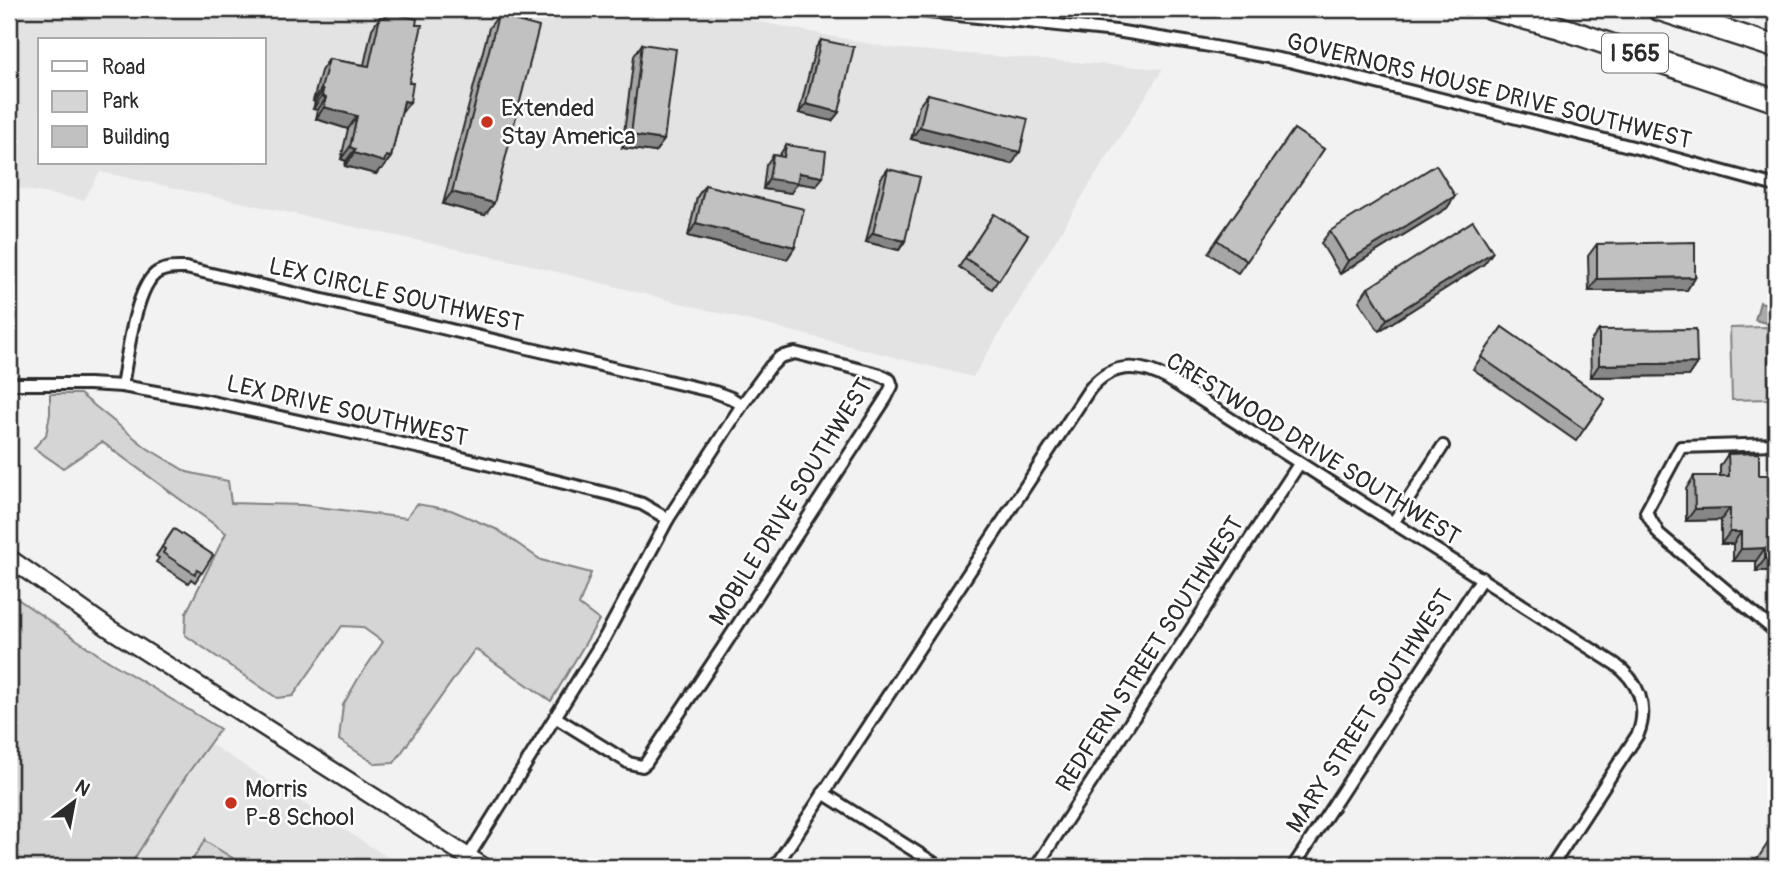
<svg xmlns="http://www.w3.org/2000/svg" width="1785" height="876" font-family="Pangolin,sans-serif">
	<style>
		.built { fill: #e3e3e3; fill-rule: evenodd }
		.green { fill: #d5d5d5; stroke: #808080; stroke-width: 2 }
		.water { fill: #ababab; stroke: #787878; stroke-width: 2 }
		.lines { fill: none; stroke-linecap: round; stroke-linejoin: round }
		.minor-casing { stroke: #2b2b2b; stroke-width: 16 }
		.secondary-casing { stroke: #2b2b2b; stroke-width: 21 }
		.motorway-casing { stroke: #2b2b2b; stroke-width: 26 }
		.minor { stroke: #fff; stroke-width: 10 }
		.secondary { stroke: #fff; stroke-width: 16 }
		.motorway { stroke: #fff; stroke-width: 21 }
		.wall { fill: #a6a6a6; stroke: #2b2b2b; stroke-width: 2 }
		.shaded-wall { fill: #878787; stroke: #2b2b2b; stroke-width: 2 }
		.building { fill: #c1c1c1; stroke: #2b2b2b; stroke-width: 2 }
		.poi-dot { fill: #c8321e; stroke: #fff; stroke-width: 2.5 }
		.labels { text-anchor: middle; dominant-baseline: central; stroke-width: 5; stroke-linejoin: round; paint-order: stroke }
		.shield { fill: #fff; stroke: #6b6b6b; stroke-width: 2 }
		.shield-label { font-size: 23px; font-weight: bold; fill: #2b2b2b }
		.street-label { font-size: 24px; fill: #2b2b2b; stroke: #fff }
		.poi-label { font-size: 24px; fill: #2b2b2b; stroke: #fff; text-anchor: start }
	</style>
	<rect width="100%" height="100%" fill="#f2f2f2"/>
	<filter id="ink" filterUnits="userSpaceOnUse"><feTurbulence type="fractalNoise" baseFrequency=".0143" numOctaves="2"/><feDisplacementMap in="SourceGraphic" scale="14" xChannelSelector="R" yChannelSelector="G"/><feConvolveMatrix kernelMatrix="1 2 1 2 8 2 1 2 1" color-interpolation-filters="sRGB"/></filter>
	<g filter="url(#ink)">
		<!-- built -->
		<g class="built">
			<path d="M9 9H695L891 48 1163 69 1088 187 973 377 522 263 100 172 84 200 9 187ZM40 40H264V163H40Z"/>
			<path d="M201 738 403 867H120Z"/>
		</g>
		<!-- green -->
		<g class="green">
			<path d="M1767 327 1769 399 1732 400 1730 328Z"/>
			<path d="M50 394H80L147 448 187 472 228 481 231 503 302 505 406 518 417 504 451 510 498 530 541 560 591 573 579 605 599 620 551 701 475 649 394 763 376 764 339 740 343 705 358 679 383 642 362 627 342 626 293 696 277 698 185 635 186 613 226 533 102 442 63 468 34 448 46 435 50 414Z"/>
			<path d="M9 593 102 657 220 729 188 773 129 867H9Z"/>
			<path d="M205 840V841L247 867H188Z"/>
		</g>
		<!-- water -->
		<path class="water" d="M1760 302 1776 306V326L1755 320Z"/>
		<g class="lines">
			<!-- minor casing -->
			<g class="minor-casing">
				<g id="minor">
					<path d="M899 9 1116 31 1204 45 1289 61 1637 148 1776 186"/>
					<path d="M9 384H89L122 386 207 401 421 448 613 495 642 504 668 519"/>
					<path d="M122 386C127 360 135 285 158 272 167 267 177 268 186 268L715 392 731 398 742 405"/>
					<path d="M1776 444 1681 447 1646 512 1659 534 1776 632"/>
					<path d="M1393 523 1443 446"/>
					<path d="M823 793 940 867"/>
					<path d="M468 857 605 637 668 519 742 405 770 367 780 357 795 353 878 374 890 380 892 386 886 398 722 649 646 763 642 766 629 763 555 717"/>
					<path d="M775 867 1089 390C1111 362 1139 363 1168 379L1615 664C1638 681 1649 706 1638 734L1551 867"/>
					<path d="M1036 867 1299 464"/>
					<path d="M1293 867 1482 578"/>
				</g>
			</g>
			<!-- secondary casing -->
			<g class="secondary-casing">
				<path id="secondary" d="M9 558 110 629 484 867"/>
			</g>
			<!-- motorway casing -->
			<g class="motorway-casing">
				<g id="motorway">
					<path d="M1492 9 1561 28 1776 101"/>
					<path d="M1658 9 1776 47"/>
				</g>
			</g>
			<!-- minor -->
			<use href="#minor" class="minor"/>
			<!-- secondary -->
			<use href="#secondary" class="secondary"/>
			<!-- motorway -->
			<use href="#motorway" class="motorway"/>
		</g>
		<!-- wall -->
		<g class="wall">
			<path d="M388 12 401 114 391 157 382 169H380L376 174 345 166 346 161 341 159 348 129 316 119 318 110 313 109 315 102 313 101 321 71 329 59 364 65 372 29 380 17H384Z"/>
			<path d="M498 16 494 203 485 215 443 204 489 28Z"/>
			<path d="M821 40 839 112 832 121 799 113 815 49Z"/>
			<path d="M642 44 664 140 655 152 622 148 634 56Z"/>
			<path d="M928 94 1012 164 911 139 919 106Z"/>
			<path d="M1294 129 1324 149 1238 273 1208 253Z"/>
			<path d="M786 145 816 186 797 183 791 193 763 189 766 165 773 155 779 156Z"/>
			<path d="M888 169 905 241 899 250 866 242 881 178Z"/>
			<path d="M705 185 795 247 787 259 688 236 697 197Z"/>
			<path d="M1455 196 1447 208 1340 274 1321 243 1330 231Z"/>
			<path d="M994 214 1028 235 992 289 959 267Z"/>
			<path d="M1597 244 1695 277 1687 290 1589 291 1588 256Z"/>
			<path d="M1484 264 1379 331 1359 301 1368 288Z"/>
			<path d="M1502 327 1605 399 1576 441 1473 369Z"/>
			<path d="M1599 330 1697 363 1688 376 1591 377 1590 342Z"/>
			<path d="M1728 454 1759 475 1776 571H1756V561H1733V544H1721V520L1686 521V489L1694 476H1720V466Z"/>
			<path d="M174 529 213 555 195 582 191 579 188 583 156 562 159 558 156 556Z"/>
		</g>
		<!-- shaded-wall -->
		<g class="shaded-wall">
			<path d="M321 89 323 90 315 102 313 101Z"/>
			<path d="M322 96 326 98 318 110 313 109Z"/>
			<path d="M404 101 410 102 401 114Z"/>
			<path d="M806 104 839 112 832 121 799 113Z"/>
			<path d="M324 107 357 116 348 129 316 119Z"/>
			<path d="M920 127 1020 152 1012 164 911 139Z"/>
			<path d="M631 135 664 140 655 152 622 148Z"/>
			<path d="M350 147 355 149 346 161 341 159Z"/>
			<path d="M354 153 386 156 391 157 382 169H380L376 174 345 166Z"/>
			<path d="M799 173 823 177 816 186 797 183 791 193 763 189 769 179Z"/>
			<path d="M452 192 494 203 485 215 443 204Z"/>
			<path d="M1455 196 1447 208 1340 274 1348 261Z"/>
			<path d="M696 223 795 247 787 259 688 236Z"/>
			<path d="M873 233 905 241 899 250 866 242Z"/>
			<path d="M1493 252 1484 264 1379 331 1387 319Z"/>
			<path d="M1695 277 1687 290 1589 291 1597 279Z"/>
			<path d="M1697 363 1688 376 1591 377 1599 365Z"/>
			<path d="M1730 508 1721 520 1686 521 1695 509Z"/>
			<path d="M1730 532H1741L1733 544H1721Z"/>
			<path d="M1765 548 1756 561H1733L1741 549Z"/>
			<path d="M1765 559H1776V571H1756Z"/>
		</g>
		<!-- building -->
		<g class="building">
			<path d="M388 12 417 19 416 25H422L409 83H413L410 102 404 101 391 157 386 156 384 162 354 153 355 149 350 147 357 116 324 107 326 98 322 96 323 90 321 89 329 59 369 66 380 17H387Z"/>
			<path d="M498 16 539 27 494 203 452 192Z"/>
			<path d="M821 40 854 47 839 112 806 104Z"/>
			<path d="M642 44 676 49 664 140 631 135Z"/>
			<path d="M928 94 1028 119 1020 152 920 127Z"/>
			<path d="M1294 129 1324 149 1247 261 1217 240Z"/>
			<path d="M786 145 826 151 823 177 799 173 797 183 769 179 773 155 784 157Z"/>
			<path d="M1436 165 1455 196 1348 261 1330 231Z"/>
			<path d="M888 169 920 177 905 241 873 233Z"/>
			<path d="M705 185 804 209 795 247 696 223Z"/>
			<path d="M994 214 1028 235 999 280 965 258Z"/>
			<path d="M1473 221 1493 252 1387 319 1368 288Z"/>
			<path d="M1695 242V277L1597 279V244Z"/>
			<path d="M1502 327 1605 399 1584 429 1481 357Z"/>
			<path d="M1696 329 1697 363 1599 365V330Z"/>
			<path d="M1759 453V475H1776V559H1765V548L1741 549V532H1730V508L1695 509 1694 476H1729L1728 454Z"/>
			<path d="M174 529 213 555 202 573 197 570 195 574 163 553 165 549 162 547Z"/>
			<path d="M1768 843 1776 848V867H1752Z"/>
		</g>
	</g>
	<!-- markers -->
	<g class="poi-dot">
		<circle cx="487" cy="122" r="7"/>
		<circle cx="231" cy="803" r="7"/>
	</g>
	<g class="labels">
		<!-- shield labels -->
		<rect class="shield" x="1602" y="33.5" width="66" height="39" rx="5"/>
		<g class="shield-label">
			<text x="1635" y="53">I 565</text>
		</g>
		<!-- street labels -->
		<g class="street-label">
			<text transform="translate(1489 91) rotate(14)">GOVERNORS HOUSE DRIVE SOUTHWEST</text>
			<text transform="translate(396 295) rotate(13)">LEX CIRCLE SOUTHWEST</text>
			<text transform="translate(347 411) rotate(13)">LEX DRIVE SOUTHWEST</text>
			<text transform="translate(1313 449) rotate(32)">CRESTWOOD DRIVE SOUTHWEST</text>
			<text transform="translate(791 502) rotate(-58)">MOBILE DRIVE SOUTHWEST</text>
			<text transform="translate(1150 654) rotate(-57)">REDFERN STREET SOUTHWEST</text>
			<text transform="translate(1370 711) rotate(-57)">MARY STREET SOUTHWEST</text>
		</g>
		<!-- poi labels -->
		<g class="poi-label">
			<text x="501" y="108">Extended<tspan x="501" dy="28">Stay America</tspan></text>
			<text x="245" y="789">Morris<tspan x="245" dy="28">P-8 School</tspan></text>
		</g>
	</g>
	<!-- margin -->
	<rect width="1785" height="876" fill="none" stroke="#fff" stroke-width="35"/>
	<rect x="18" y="18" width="1750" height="841" fill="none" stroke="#2b2b2b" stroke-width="2.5" filter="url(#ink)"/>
	<!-- legend -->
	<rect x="38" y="38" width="228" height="126" fill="#ffffff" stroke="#aaaaaa" stroke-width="2"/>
	<rect x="52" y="61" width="35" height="10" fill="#ffffff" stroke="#aaaaaa" stroke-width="2"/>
	<text x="102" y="74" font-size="21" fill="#2b2b2b">Road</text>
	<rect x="52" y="91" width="35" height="21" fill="#d5d5d5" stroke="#aaaaaa" stroke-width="2"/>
	<text x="102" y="108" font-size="21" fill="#2b2b2b">Park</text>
	<rect x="52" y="126" width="35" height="21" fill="#c1c1c1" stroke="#aaaaaa" stroke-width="2"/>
	<text x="102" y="144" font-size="21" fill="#2b2b2b">Building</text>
	<!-- north arrow -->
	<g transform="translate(74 802) rotate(32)" stroke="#ffffff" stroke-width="5" paint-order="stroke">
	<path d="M0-5L12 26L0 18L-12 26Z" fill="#2b2b2b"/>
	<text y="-10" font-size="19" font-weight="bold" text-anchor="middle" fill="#2b2b2b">N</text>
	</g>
</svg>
